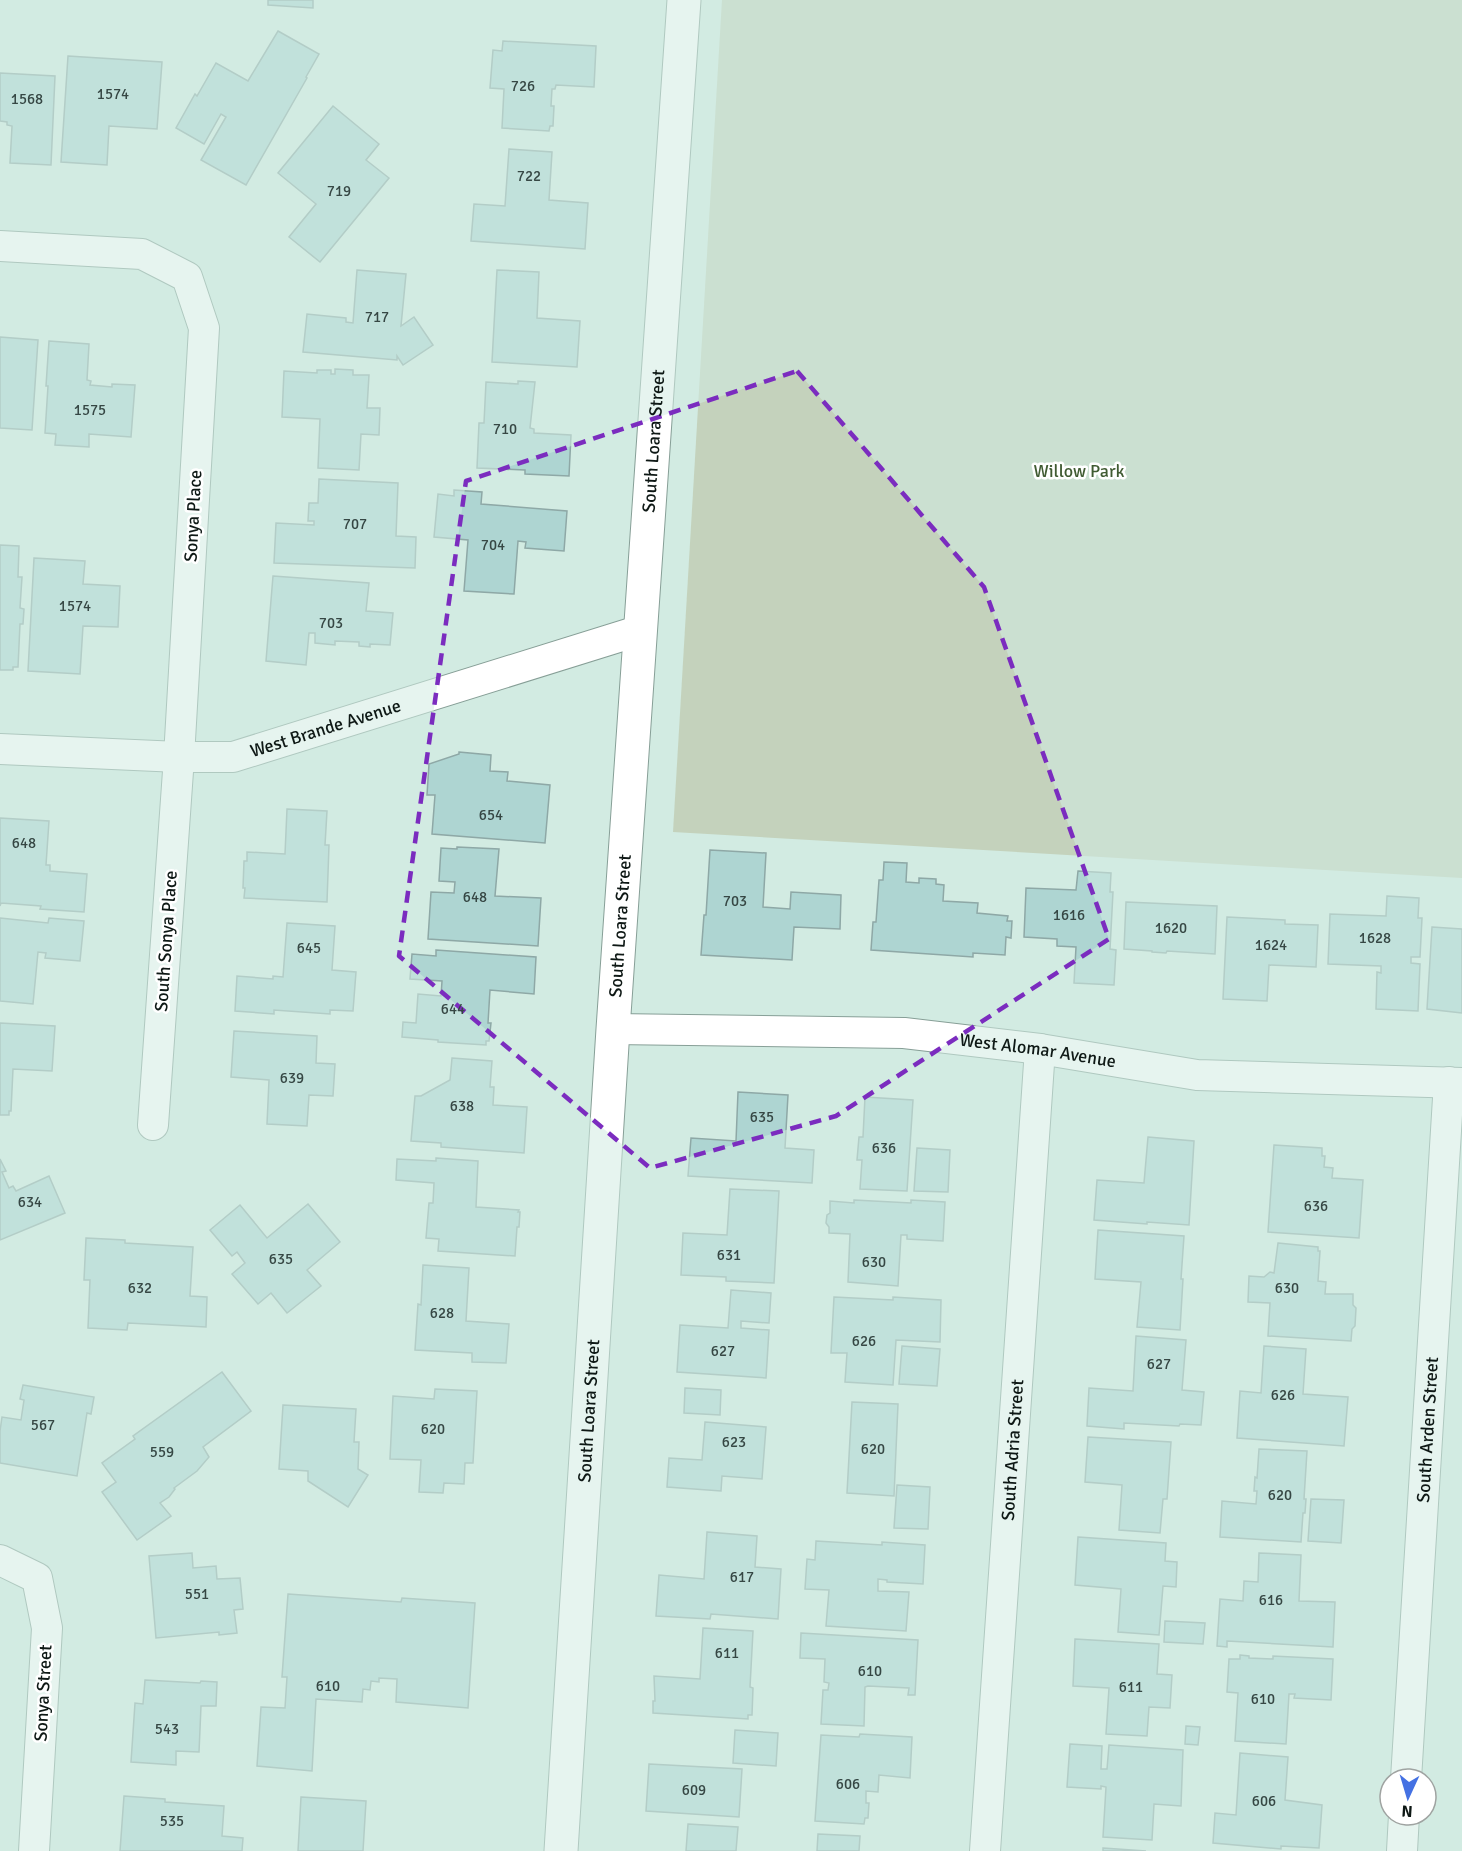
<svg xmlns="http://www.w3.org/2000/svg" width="1462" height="1851" font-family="Signika,sans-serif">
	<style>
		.green { fill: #c4d2bc }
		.building { fill: #aed5d2; stroke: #8ea8a6; stroke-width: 1.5 }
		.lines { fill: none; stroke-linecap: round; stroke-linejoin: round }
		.street-casing { stroke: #879f97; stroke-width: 32 }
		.secondary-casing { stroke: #879f97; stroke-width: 35 }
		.street { stroke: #fff; stroke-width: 30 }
		.secondary { stroke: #fff; stroke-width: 33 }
		.marked { fill: none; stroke: #7b2cbf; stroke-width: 4.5; stroke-dasharray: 12 8; stroke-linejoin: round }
		.labels { text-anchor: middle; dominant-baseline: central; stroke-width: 5; stroke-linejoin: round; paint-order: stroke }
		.number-label { font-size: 15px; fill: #364744 }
		.street-label { font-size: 18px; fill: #0e1815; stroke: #fff }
		.park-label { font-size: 18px; fill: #405b32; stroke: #fff }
	</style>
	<rect width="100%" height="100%" fill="#d2ebe2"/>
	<!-- green -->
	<path class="green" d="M722 0H1462V878L673 832Z"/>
	<!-- building -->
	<g class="building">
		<path d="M268 0H313V8L268 5Z"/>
		<path d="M278 31 319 54 306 77 307 78 246 185 201 160 226 117 221 114 204 144 176 128 195 94 197 96 216 63 248 81Z"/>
		<path d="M503 41 596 46 594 87 556 85 555 89H552L551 106H554L553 126H550L549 131 502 128 504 89 490 88 493 50 502 51Z"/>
		<path d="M68 56 162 62 157 129 109 126 107 165 61 162Z"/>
		<path d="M0 73 55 76 51 165 10 163 12 126 7 125V122L0 121Z"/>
		<path d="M333 106 379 144 366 160 389 178 320 262 289 237 316 204 278 173Z"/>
		<path d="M509 149 552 152 549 200 588 203 585 249 471 241 474 204 505 206Z"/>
		<path d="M357 270 406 274 401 326 414 317 433 345 403 365 397 356V360L303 352 307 314 346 318V322L353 323Z"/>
		<path d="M497 270 539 272 537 318 580 321 577 367 492 362Z"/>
		<path d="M0 337 38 340 32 430 0 428Z"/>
		<path d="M49 341 89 344 87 380 91 381 90 385 112 387V384L135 385 131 437 89 434V447L55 445 56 434 45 433 48 386H46Z"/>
		<path d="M335 369 353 370V375H369L367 408H380L379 435 361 434 359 470 318 468 320 419 282 417 284 371 317 373V370H331V374H335Z"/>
		<path d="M518 381 535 382 530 428 534 429V433L571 435 569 476 525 474V470L477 468 479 423H484L486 382 518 384Z"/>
		<path d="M319 479 398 483 396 536 416 537 415 568 274 563 276 523 314 525V521H308L309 503H318Z"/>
		<path d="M454 490 482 492 481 504 567 511 564 551 525 548 526 542 518 541 514 594 464 591 468 540 434 537 438 494 454 496Z"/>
		<path d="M0 545 19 546 18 577H22L20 608 24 609 23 624H20L18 667H13V670H0Z"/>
		<path d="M34 558 85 561 83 584 120 586 118 627 83 626 80 674 28 671Z"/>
		<path d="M273 576 369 583 366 611 393 613 390 645 370 644V647L359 646V642L335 641V645L315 643V633H309L306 665 266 661Z"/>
		<path d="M459 752 491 755 490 771 508 772 507 781 550 785 545 843 432 834 435 795H427L429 764 459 754Z"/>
		<path d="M287 809 327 811 325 845H329L327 902 244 898 245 888H243L244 861H247V852L285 854Z"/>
		<path d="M0 818 49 821 46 865H50V871L87 874 84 912 40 909 41 906 1 903 0 906Z"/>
		<path d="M457 847 499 849 495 896 541 898 538 946 428 939 431 892 454 893 455 882 439 881 441 848 457 849Z"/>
		<path d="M710 850 766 853 763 907 790 909 791 892 841 895 840 929 794 927 792 960 701 955 704 915H706Z"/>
		<path d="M884 862 907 863 906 882 919 883V878L936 879V884L944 885 943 901 978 903 977 913 1008 916 1007 921H1012L1011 938 1006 937 1005 955 973 953V957L871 950 873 922H876L879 880H883Z"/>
		<path d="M1078 871 1111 873 1110 892H1113L1110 949 1116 950 1114 985 1074 983 1076 947 1057 946V939L1024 937 1026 888 1076 890Z"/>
		<path d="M1387 896 1419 898 1418 918H1422L1420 957H1411V963L1420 964 1418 1011 1376 1009 1377 972 1381 973V966L1328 964 1330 914 1386 916Z"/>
		<path d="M1126 902 1217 906 1215 954 1167 951 1166 953 1152 952V951L1124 949Z"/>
		<path d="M1227 917 1285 920V924L1318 925 1316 967 1269 965 1267 1001 1223 999Z"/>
		<path d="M0 918 48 923 49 918 84 921 80 961 45 958 46 953 38 952 33 1004 0 1001Z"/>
		<path d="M287 923 335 926 332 970 356 972 353 1011 330 1010V1014L274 1010V1014L235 1011 237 976 273 979V976L283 977Z"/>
		<path d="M1432 927 1462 929V1013L1427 1009Z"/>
		<path d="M436 950 536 957 534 994 490 990 488 1023H491L489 1041H486V1045L438 1042V1040L402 1037 403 1022 416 1023 418 994 441 996 442 981 410 979 412 954 436 956Z"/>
		<path d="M0 1023 55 1026 52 1071 13 1069 11 1111H9V1115H0Z"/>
		<path d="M234 1031 317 1036 316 1063 335 1064 333 1096 309 1095 307 1126 267 1124 269 1080 231 1077Z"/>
		<path d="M452 1058 492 1061 490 1087H494L493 1105 527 1107 524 1153 441 1147V1143L411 1141 415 1096H421L450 1080Z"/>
		<path d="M738 1092 788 1095 785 1148 814 1150 812 1183 688 1176 691 1138 736 1141Z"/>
		<path d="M865 1097 913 1100 907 1191 860 1189 862 1160H857L859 1137H863Z"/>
		<path d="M1148 1137 1194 1141 1189 1225 1147 1222V1224L1094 1220 1097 1180 1144 1183Z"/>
		<path d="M1274 1145 1322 1148V1156H1325L1324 1167 1333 1168 1332 1178 1363 1180 1359 1238 1268 1232Z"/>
		<path d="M917 1148 950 1150 948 1192 914 1191Z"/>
		<path d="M436 1158 478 1161 476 1207 519 1210 518 1212H520L519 1227H517L515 1256 438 1251 439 1239 426 1238 429 1203H433L434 1183 396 1180 397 1159 436 1161Z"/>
		<path d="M0 1159 6 1171 2 1172 9 1188 13 1186 16 1191 49 1176 65 1213 0 1240Z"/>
		<path d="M730 1189 779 1191 774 1283 726 1281V1277L681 1275 683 1233 727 1235Z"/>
		<path d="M854 1200 911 1203V1200L945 1202 943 1241 907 1239V1235H901L898 1286 848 1282 850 1234 829 1233V1227L826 1223 827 1215 830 1213V1201L854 1203Z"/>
		<path d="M308 1204 340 1242 307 1270 321 1286 287 1313 271 1293 258 1304 232 1274 245 1263 237 1252 232 1256 210 1230 240 1205 267 1238Z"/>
		<path d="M1098 1230 1184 1236 1181 1279H1183L1180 1330 1137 1327 1141 1282 1095 1279Z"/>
		<path d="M86 1238 125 1240V1243L193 1247 190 1296 207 1297 206 1327 128 1323 127 1330 88 1328 90 1280H84Z"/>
		<path d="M1278 1243 1318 1247V1251H1320L1318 1281 1326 1282 1325 1294H1353V1305L1356 1308 1355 1326 1352 1329 1351 1341 1268 1336 1270 1303 1248 1302 1249 1276 1264 1277 1270 1272 1274 1273Z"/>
		<path d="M423 1265 469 1268 466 1321 509 1324 506 1363 472 1362V1353L415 1350 418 1304 421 1305Z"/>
		<path d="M731 1290 771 1293 769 1323 741 1321V1328L769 1330 766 1378 677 1372 680 1325 728 1328Z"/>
		<path d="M834 1297 893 1300V1297L941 1300 940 1342 896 1340 893 1385 845 1382 847 1353H831Z"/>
		<path d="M1136 1336 1186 1340 1182 1390 1204 1392 1201 1425 1180 1424 1179 1426 1124 1423V1429L1087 1426 1089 1388 1133 1391Z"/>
		<path d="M902 1346 940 1349 937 1386 899 1384Z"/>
		<path d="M1264 1346 1306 1349 1303 1394 1348 1397 1344 1446 1237 1438 1240 1391 1261 1393Z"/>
		<path d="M222 1372 251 1411 203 1447 209 1457 197 1471 174 1488 175 1489 169 1497 160 1503 171 1516 137 1540 102 1492 116 1482 102 1463 135 1439 133 1436Z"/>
		<path d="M23 1385 94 1397 91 1414 87 1413 77 1476 0 1463V1431L2 1417 21 1420 24 1400 20 1399Z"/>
		<path d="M685 1388 721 1390 720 1415 684 1413Z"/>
		<path d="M435 1389 477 1391 473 1463H465L464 1484 444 1483 443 1493 419 1492 421 1460 390 1459 393 1396 434 1399Z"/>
		<path d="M852 1402 898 1404 894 1496 847 1493Z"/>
		<path d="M283 1405 356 1409 354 1442H359L358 1469 368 1475 348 1507 308 1481V1471L279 1469Z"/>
		<path d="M705 1422 766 1427 762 1479 722 1476 721 1491 667 1487 669 1458 702 1460Z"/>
		<path d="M1088 1437 1171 1442 1167 1499H1163L1160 1533 1119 1530 1122 1485 1085 1482Z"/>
		<path d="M1259 1449 1307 1451 1304 1499H1306L1305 1513H1303L1301 1542 1220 1537 1222 1501 1256 1504 1257 1491H1254L1255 1477 1257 1478Z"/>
		<path d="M897 1485 930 1487 928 1529 894 1528Z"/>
		<path d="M1311 1499 1344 1500 1341 1543 1308 1541Z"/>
		<path d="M707 1532 757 1536 755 1567 781 1569 778 1619 711 1614 710 1619 656 1616 659 1575 704 1579Z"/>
		<path d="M1078 1537 1166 1543 1165 1561 1177 1562 1176 1587 1163 1586 1159 1635 1118 1632 1121 1589 1075 1585Z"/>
		<path d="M816 1541 882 1545V1542L925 1545 923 1584 887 1582V1580L878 1579V1591L909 1592 906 1631 826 1626 829 1590 805 1589 807 1559 815 1560Z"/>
		<path d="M192 1553 193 1568 216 1566 217 1579 240 1578 243 1609 234 1610 237 1633 219 1635V1632L156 1638 149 1556Z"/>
		<path d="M1259 1553 1301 1555 1299 1601 1335 1602 1333 1647 1227 1641V1647L1217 1646 1220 1599 1243 1601 1244 1581 1258 1582Z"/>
		<path d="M288 1594 401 1602 402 1598 475 1603 468 1708 396 1702 397 1679 379 1678V1682L371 1681 370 1690 363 1689 362 1702 316 1699 312 1771 257 1766 261 1707 285 1708 287 1677H282Z"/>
		<path d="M1165 1621 1205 1623 1203 1644 1164 1642Z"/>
		<path d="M703 1628 753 1631 750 1687 753 1688 752 1715H748V1719L653 1713V1701H655L654 1676 700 1679Z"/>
		<path d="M801 1633 918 1640 915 1695H908L909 1688 868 1686 865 1687 864 1726 821 1724 823 1690H828L829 1683 824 1682 825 1659 800 1658Z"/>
		<path d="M1075 1639 1159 1644 1157 1674 1172 1675 1170 1708 1149 1707 1147 1736 1106 1734 1109 1688 1073 1686Z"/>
		<path d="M1240 1655 1249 1656V1658L1273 1659V1656L1333 1659 1331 1700 1294 1698 1295 1694H1289L1286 1744 1235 1741 1238 1693 1227 1692 1229 1659H1240Z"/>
		<path d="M145 1680 200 1683 201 1681 217 1682 216 1706H201L199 1752 176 1751V1765L131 1762 135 1703 143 1704Z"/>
		<path d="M1186 1726 1200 1727 1198 1745 1185 1744Z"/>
		<path d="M735 1730 778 1733 776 1766 733 1763Z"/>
		<path d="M860 1734 912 1737 910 1778 879 1775 878 1792 866 1791V1803H869L868 1818H865L864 1824 815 1821 821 1735 859 1737Z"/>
		<path d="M1070 1744 1102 1746 1101 1769H1107L1109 1745 1183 1750 1181 1806 1154 1804 1152 1840 1103 1837 1106 1787 1101 1786V1789L1067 1787Z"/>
		<path d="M1240 1753 1288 1757 1285 1800 1322 1805 1319 1848 1281 1846V1849L1213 1843 1215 1813 1236 1815Z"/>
		<path d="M649 1764 742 1769 739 1817 646 1811Z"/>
		<path d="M124 1796 165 1799V1802L224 1806 222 1836 243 1838 242 1851H120Z"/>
		<path d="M301 1797 366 1801 363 1851H298Z"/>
		<path d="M688 1824 738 1827 736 1851H686Z"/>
		<path d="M818 1834 860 1836 859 1851H817Z"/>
		<path d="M1103 1848 1146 1851H1103Z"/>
	</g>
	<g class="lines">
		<!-- street casing -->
		<g class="street-casing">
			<g id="street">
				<path d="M0 246 142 254 187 277 204 328 179 757 153 1125"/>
				<path id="s1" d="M0 749 179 757H233L641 630"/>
				<path id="s2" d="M613 1029 904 1033 1040 1049 1197 1075 1462 1083"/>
				<path d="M0 1560 37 1578 47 1628 34 1851"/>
				<path id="s3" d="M1406 1779 1449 1082"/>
				<path id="s4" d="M985 1851 1040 1049"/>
				<path d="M1402 1851 1404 1815"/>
			</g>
		</g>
		<!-- secondary casing -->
		<g class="secondary-casing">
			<g id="secondary">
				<path id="s5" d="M561 1851 613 1029 684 0"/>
			</g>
		</g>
		<!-- street -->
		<use href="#street" class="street"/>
		<!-- secondary -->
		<use href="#secondary" class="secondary"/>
	</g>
	<!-- marked area -->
	<path d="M0 0H1462V1851H0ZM797 371 984 587 1109 939 836 1116 650 1168 399 956 466 481Z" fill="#d2ebe2" fill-opacity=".55" fill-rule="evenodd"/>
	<path class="marked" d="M797 371 984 587 1109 939 836 1116 650 1168 399 956 466 481Z"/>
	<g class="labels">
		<!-- number labels -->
		<g class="number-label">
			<text x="523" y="86">726</text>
			<text x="113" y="94">1574</text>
			<text x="27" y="99">1568</text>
			<text x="529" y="176">722</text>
			<text x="339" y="191">719</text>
			<text x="377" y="317">717</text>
			<text x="90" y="410">1575</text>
			<text x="505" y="429">710</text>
			<text x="355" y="524">707</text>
			<text x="493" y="545">704</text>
			<text x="75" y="606">1574</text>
			<text x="331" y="623">703</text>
			<text x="491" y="815">654</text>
			<text x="24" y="843">648</text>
			<text x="475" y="897">648</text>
			<text x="735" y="901">703</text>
			<text x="1069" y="915">1616</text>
			<text x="1171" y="928">1620</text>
			<text x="1375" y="938">1628</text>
			<text x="1271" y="945">1624</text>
			<text x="309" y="948">645</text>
			<text x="453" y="1009">644</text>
			<text x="292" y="1078">639</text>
			<text x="462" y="1106">638</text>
			<text x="762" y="1117">635</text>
			<text x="884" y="1148">636</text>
			<text x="30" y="1202">634</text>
			<text x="1316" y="1206">636</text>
			<text x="729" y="1255">631</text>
			<text x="281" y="1259">635</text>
			<text x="874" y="1262">630</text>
			<text x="140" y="1288">632</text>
			<text x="1287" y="1288">630</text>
			<text x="442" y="1313">628</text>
			<text x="864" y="1341">626</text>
			<text x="723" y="1351">627</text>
			<text x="1159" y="1364">627</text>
			<text x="1283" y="1395">626</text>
			<text x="43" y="1425">567</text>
			<text x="433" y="1429">620</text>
			<text x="734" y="1442">623</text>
			<text x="873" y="1449">620</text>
			<text x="162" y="1452">559</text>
			<text x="1280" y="1495">620</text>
			<text x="742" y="1577">617</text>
			<text x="197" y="1594">551</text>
			<text x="1271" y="1600">616</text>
			<text x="727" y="1653">611</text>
			<text x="870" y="1671">610</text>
			<text x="328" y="1686">610</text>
			<text x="1131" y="1687">611</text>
			<text x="1263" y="1699">610</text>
			<text x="167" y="1729">543</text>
			<text x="848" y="1784">606</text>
			<text x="694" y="1790">609</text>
			<text x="1264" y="1801">606</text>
			<text x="172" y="1821">535</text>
		</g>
		<!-- street labels -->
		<g class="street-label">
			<text stroke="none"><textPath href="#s5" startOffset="1413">South Loara Street</textPath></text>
			<text transform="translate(193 516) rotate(-87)">Sonya Place</text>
			<text stroke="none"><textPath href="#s1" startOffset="330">West Brande Avenue</textPath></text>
			<text stroke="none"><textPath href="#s5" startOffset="927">South Loara Street</textPath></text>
			<text transform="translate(166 941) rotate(-86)">South Sonya Place</text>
			<text stroke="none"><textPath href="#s2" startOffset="426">West Alomar Avenue</textPath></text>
			<text stroke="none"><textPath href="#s5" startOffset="441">South Loara Street</textPath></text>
			<text stroke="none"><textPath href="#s3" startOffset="350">South Arden Street</textPath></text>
			<text stroke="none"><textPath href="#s4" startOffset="402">South Adria Street</textPath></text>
			<text transform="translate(43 1693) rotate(-87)">Sonya Street</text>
		</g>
		<!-- park labels -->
		<g class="park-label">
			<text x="1079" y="471">Willow Park</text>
		</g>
	</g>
	<!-- north arrow -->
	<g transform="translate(1408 1797) rotate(184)"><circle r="28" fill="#ffffff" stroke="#9fa3a1" stroke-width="1.5"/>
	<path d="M0-4.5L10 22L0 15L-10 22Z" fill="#4471e3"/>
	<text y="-9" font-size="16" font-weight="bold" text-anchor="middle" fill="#0e1815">N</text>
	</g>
</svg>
